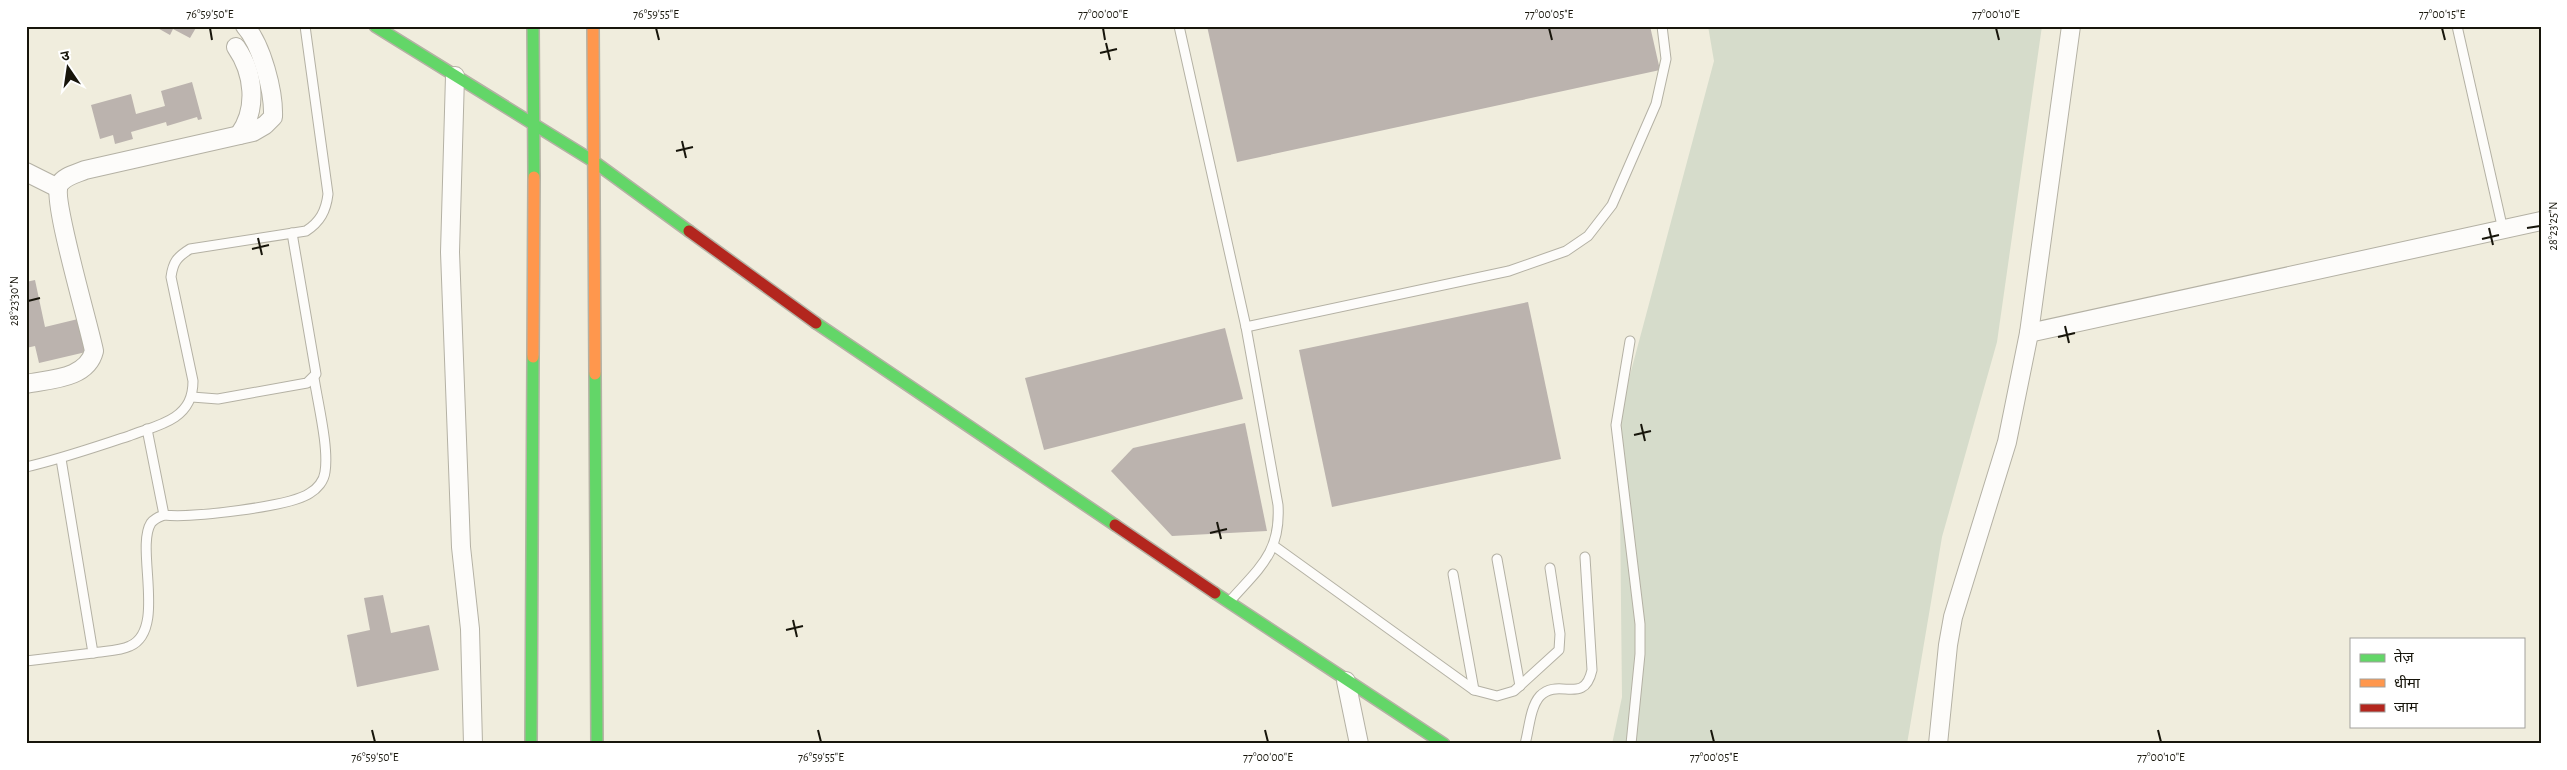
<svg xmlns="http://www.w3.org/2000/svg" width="2567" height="770" font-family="'Alegreya Sans','Noto Sans Devanagari',sans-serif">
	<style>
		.green { fill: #d6dccb }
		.building { fill: #bbb3ae }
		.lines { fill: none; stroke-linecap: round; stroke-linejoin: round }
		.lane-casing { stroke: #b4b1a4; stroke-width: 11 }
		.street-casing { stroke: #b4b1a4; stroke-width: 20 }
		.fast-casing { stroke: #b4b1a4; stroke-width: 14 }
		.slow-casing { stroke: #b4b1a4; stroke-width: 14 }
		.jam-casing { stroke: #b4b1a4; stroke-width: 14 }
		.lane { stroke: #fdfcfa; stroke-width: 9 }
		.street { stroke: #fdfcfa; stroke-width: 18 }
		.fast { stroke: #63d668; stroke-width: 11 }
		.slow { stroke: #ff974d; stroke-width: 11 }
		.jam { stroke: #b3261e; stroke-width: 11 }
		.ticks { fill: none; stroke: #17150b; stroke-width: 2 }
		.neatline { fill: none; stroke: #17150b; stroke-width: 2 }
		.ticks-label { font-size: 12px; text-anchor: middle; fill: #17150b }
	</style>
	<rect width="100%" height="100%" fill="#f0eddd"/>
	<!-- green -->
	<path class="green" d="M1708 26H2042L1997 342 1942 537 1907 744H1612L1622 697 1619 416 1714 61Z"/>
	<!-- building -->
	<g class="building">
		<path d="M154 26H197L190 38 173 29 170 35Z"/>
		<path d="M1207 26H1650L1660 70 1237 162Z"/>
		<path d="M192 82 202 119 198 120 197 117 167 126 166 122 131 132 133 139 115 144 113 135 100 139 91 105 131 94 136 114 165 106 161 91Z"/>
		<path d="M35 280 45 327 78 319 86 352 39 363 35 346 26 348V282Z"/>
		<path d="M1528 302 1561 459 1332 507 1299 350Z"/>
		<path d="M1225 328 1243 399 1044 450 1025 378Z"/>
		<path d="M1245 423 1267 531 1172 536 1111 471 1133 448Z"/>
		<path d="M383 595 391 633 429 625 439 670 357 687 347 635 370 630 364 598Z"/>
	</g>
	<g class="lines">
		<!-- lane casing -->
		<g class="lane-casing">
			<g id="lane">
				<path d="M1179 26 1246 327 1278 505C1281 553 1259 568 1230 601"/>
				<path d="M2457 26 2503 230"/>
				<path d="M1246 327 1509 271 1566 251 1588 236 1612 205 1656 104 1666 59 1662 26"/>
				<path d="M1630 341 1616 425 1640 624V654L1631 744"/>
				<path d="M192 397 218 399 307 383 316 374 292 233"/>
				<path d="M147 429 164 515C190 518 290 507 310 493 317 489 324 481 325 472 329 448 318 404 314 378"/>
				<path d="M26 467C61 459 95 447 129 436 144 430 162 426 175 417 188 408 193 397 193 381L171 277C173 262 177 257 190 249L306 231C320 222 326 211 328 194L305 26"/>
				<path d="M1274 546 1474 690 1497 696 1514 691 1559 650 1560 634 1550 568"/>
				<path d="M1497 559 1520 686"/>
				<path d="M1453 574 1474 690"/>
				<path d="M93 653C104 651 120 651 130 646 167 630 135 548 151 523 155 518 159 517 164 515"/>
				<path d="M26 661 93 653 61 459"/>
				<path d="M1525 744C1529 730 1530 707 1540 696 1559 677 1584 706 1592 670L1585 557"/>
			</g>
		</g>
		<!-- street casing -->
		<g class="street-casing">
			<g id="street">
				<path d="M236 47C254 73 258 109 239 135"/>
				<path d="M455 76 450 252 461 547 470 629 473 744"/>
				<path d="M26 172 58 188"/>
				<path d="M2029 333 2541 221"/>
				<path d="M26 384C50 379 87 379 94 351 89 325 52 201 59 185 64 176 76 174 85 170L253 132 265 125 273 117C274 92 262 45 245 26"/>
				<path d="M1346 681 1359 744"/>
				<path d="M1938 744 1948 645 1953 617 2007 442 2029 333 2071 26"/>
			</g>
		</g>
		<!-- fast casing -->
		<g class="fast-casing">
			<g id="fast">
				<path d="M375 26 593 161 689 231"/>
				<path d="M533 26 534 177"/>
				<path d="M816 323 1115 525"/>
				<path d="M595 374 597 744"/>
				<path d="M1215 593 1444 744"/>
				<path d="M531 744 533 357"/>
			</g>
		</g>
		<!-- slow casing -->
		<g class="slow-casing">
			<g id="slow">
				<path d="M593 26 595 374"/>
				<path d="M533 357 534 177"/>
			</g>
		</g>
		<!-- jam casing -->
		<g class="jam-casing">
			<g id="jam">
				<path d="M689 231 816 323"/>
				<path d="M1115 525 1215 593"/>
			</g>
		</g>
		<!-- lane -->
		<use href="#lane" class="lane"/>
		<!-- street -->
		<use href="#street" class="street"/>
		<!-- fast -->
		<use href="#fast" class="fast"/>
		<!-- slow -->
		<use href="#slow" class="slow"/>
		<!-- jam -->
		<use href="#jam" class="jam"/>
	</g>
	<!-- ticks -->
	<path class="ticks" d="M210 28 212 40M656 28 659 40M1103 28 1105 40M1549 28 1552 40M1996 28 1999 40M2442 28 2445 40M1106 43 1110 60M1100 53 1117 49M682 141 686 158M676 151 693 147M2489 228 2493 245M2527 228 2540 226M258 238 262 255M2482 239 2499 235M252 249 269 245M28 301 40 298M2065 326 2069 343M2058 337 2075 333M1641 424 1645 441M1634 435 1651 431M1217 522 1221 539M1210 533 1227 529M793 620 797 637M786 630 803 626M372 730 375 742M818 730 821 742M1265 730 1268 742M1711 730 1714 742M2158 730 2161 742"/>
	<!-- border -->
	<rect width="2567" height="770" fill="none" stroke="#ffffff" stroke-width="55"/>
	<!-- legend -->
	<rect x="2350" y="638" width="175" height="90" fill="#ffffff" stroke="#a2a19d"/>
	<rect x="2360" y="654" width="25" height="8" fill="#63d668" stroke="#a2a19d"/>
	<text x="2394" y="662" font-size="15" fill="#17150b">तेज़</text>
	<rect x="2360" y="679" width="25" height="8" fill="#ff974d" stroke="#a2a19d"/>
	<text x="2394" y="688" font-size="15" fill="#17150b">धीमा</text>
	<rect x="2360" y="704" width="25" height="8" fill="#b3261e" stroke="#a2a19d"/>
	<text x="2394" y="712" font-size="15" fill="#17150b">जाम</text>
	<!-- north arrow -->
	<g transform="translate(68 68) rotate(347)" stroke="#ffffff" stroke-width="4" paint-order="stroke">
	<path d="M0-4L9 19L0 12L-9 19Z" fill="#17150b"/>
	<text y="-8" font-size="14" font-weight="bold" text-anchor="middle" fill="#17150b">उ</text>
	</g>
	<rect x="28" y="28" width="2512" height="714" class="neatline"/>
	<g class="ticks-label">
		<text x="210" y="18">76°59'50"E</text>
		<text x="656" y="18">76°59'55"E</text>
		<text x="1103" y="18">77°00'00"E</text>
		<text x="1549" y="18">77°00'05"E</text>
		<text x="1996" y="18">77°00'10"E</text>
		<text x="2442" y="18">77°00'15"E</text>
		<text transform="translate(2553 226) rotate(-90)" y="4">28°23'25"N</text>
		<text transform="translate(14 301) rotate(-90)" y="4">28°23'30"N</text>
		<text x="375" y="761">76°59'50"E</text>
		<text x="821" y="761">76°59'55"E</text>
		<text x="1268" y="761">77°00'00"E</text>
		<text x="1714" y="761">77°00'05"E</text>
		<text x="2161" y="761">77°00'10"E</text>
	</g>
</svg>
